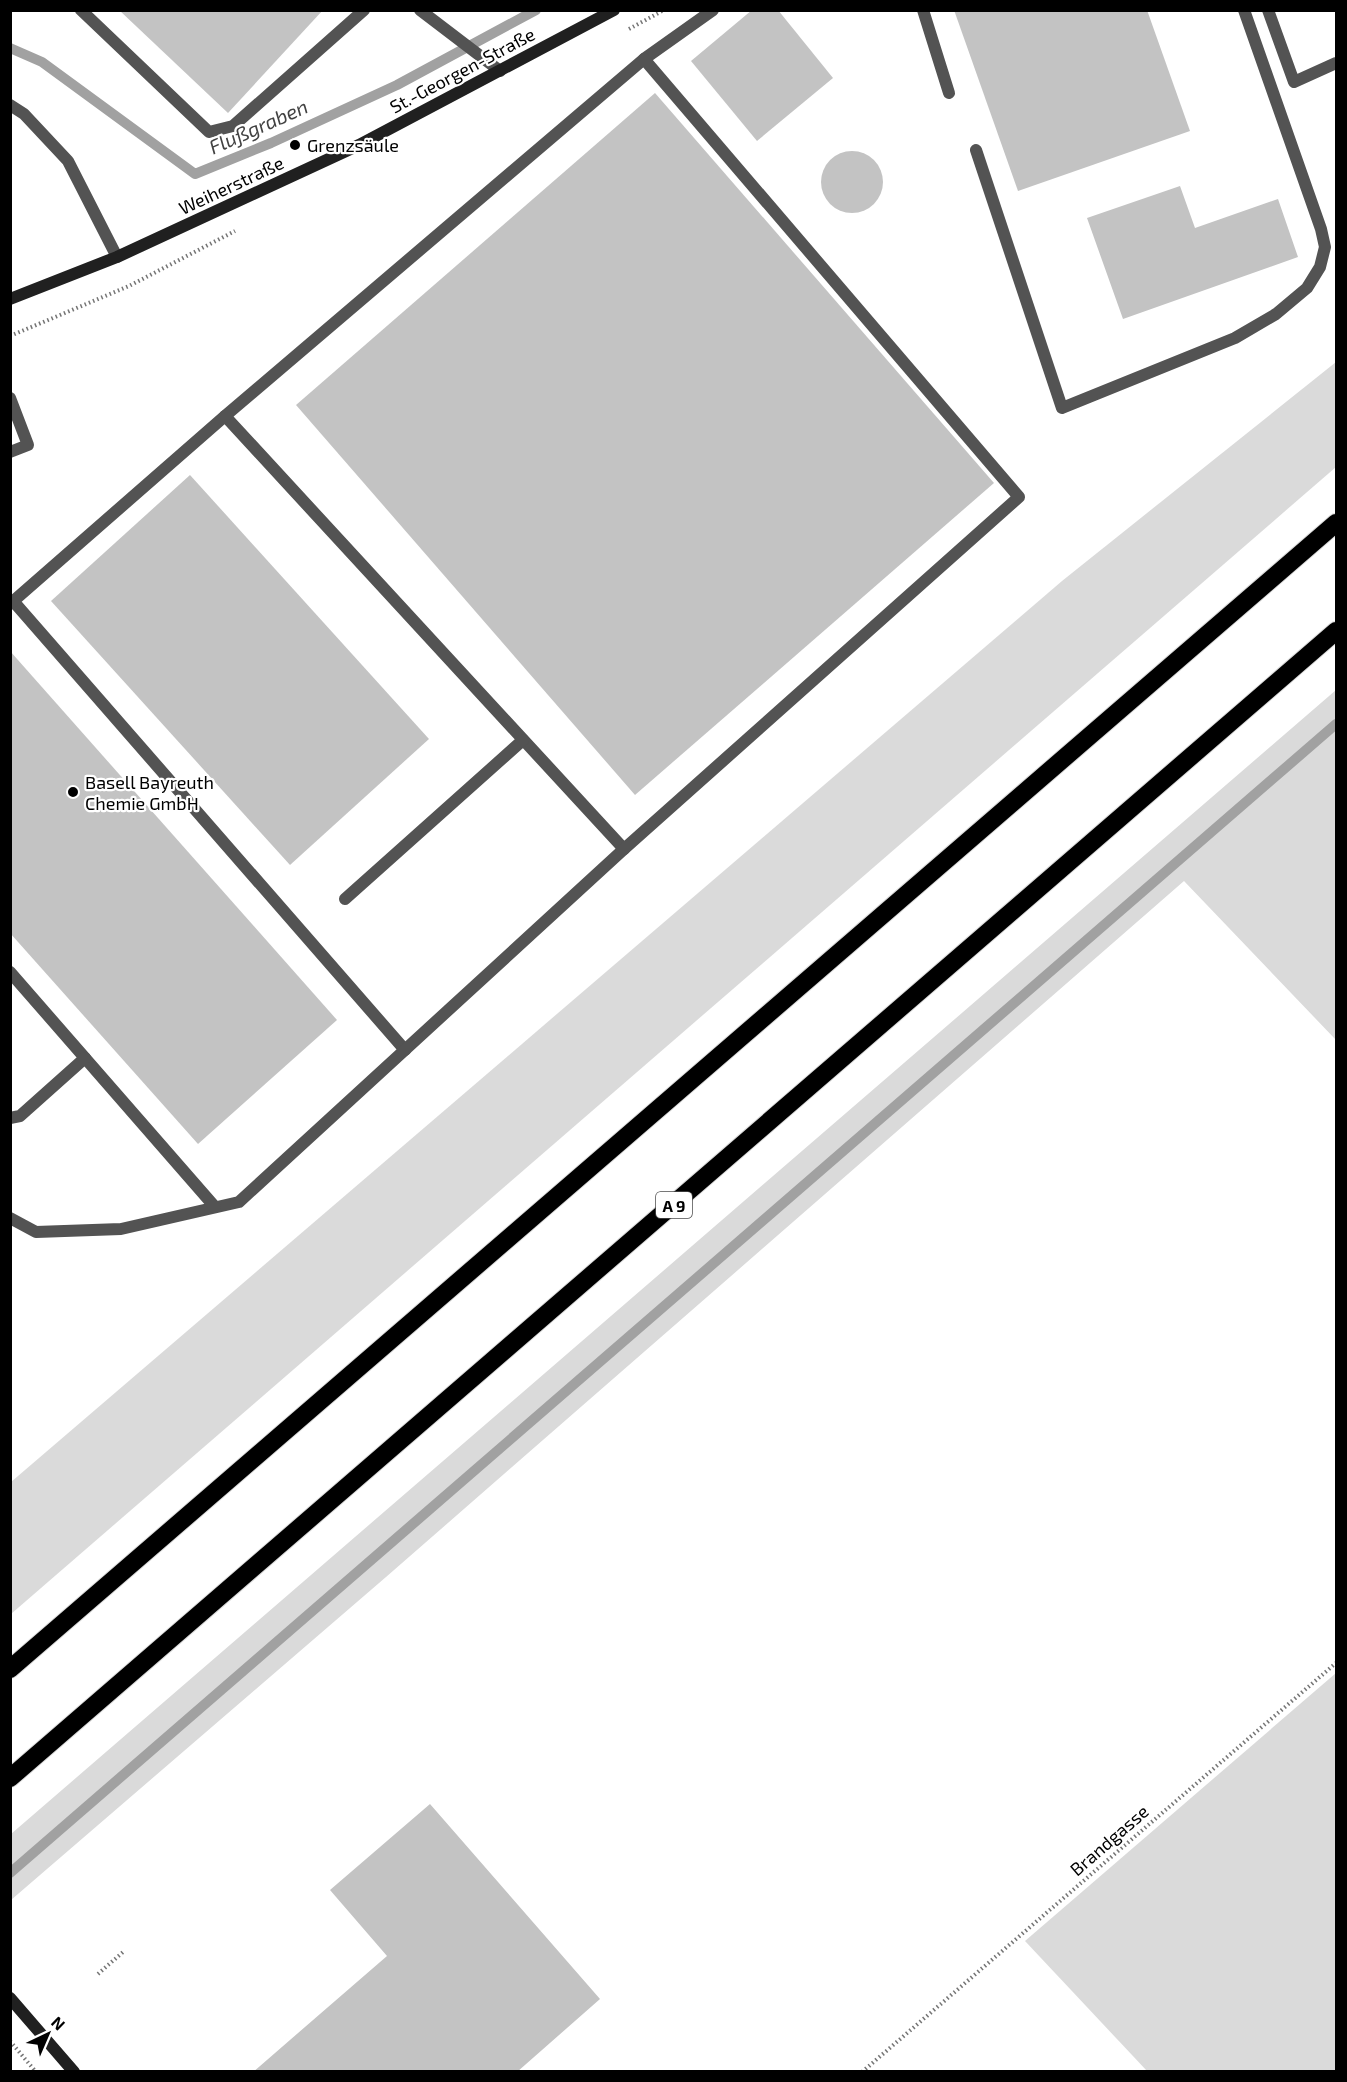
<svg xmlns="http://www.w3.org/2000/svg" width="1347" height="2082" font-family="'Exo 2',sans-serif">
	<style>
		.green { fill: #dadada }
		.lines { fill: none; stroke-linecap: round; stroke-linejoin: round }
		.stream { stroke: #a1a1a1; stroke-width: 10 }
		.building { fill: #c3c3c3 }
		.highway-casing { stroke: #dbdbdb; stroke-width: 20 }
		.path { stroke: #757575; stroke-width: 4; stroke-dasharray: 1.5 3; stroke-linecap: butt }
		.lane { stroke: #535353; stroke-width: 12 }
		.secondary { stroke: #202020; stroke-width: 12 }
		.highway { stroke: #000; stroke-width: 18 }
		.poi-dot { fill: #000; stroke: #fff; stroke-width: 2 }
		.labels { text-anchor: middle; dominant-baseline: central; stroke-width: 4.5; stroke-linejoin: round; paint-order: stroke }
		.shield { fill: #fff; stroke: #4c4c4c; stroke-width: 1.5 }
		.shield-label { font-size: 16px; font-weight: bold; fill: #000 }
		.street-label { font-size: 18px; fill: #000; stroke: #fff }
		.poi-label { font-size: 18px; fill: #000; stroke: #fff; text-anchor: start }
		.water-label { font-size: 20px; font-style: italic; fill: #424242; stroke: #fff }
	</style>
	<rect width="100%" height="100%" fill="#fff"/>
	<!-- green -->
	<g class="green">
		<path d="M1336 362V467L11 1614V1482L1062 581Z"/>
		<path d="M1336 690V1040L1184 881 386 1577 11 1900V1834Z"/>
		<path d="M1336 1673V2071H1147L1025 1941Z"/>
	</g>
	<g class="lines">
		<!-- stream -->
		<g class="stream">
			<path d="M10 48 42 62 195 174 271 143 397 85 536 10"/>
			<path d="M10 1873 1336 724"/>
		</g>
	</g>
	<!-- building -->
	<g class="building">
		<path d="M119 10H323L228 113Z"/>
		<path d="M752 10H778L833 78 757 141 691 61Z"/>
		<path d="M954 10H1147L1190 131 1018 191Z"/>
		<path d="M655 93 994 483 635 795 296 405Z"/>
		<circle cx="852" cy="182" r="31"/>
		<path d="M1180 186 1195 228 1278 199 1298 257 1123 319 1087 218Z"/>
		<path d="M190 475 429 739 290 865 51 601Z"/>
		<path d="M10 651 337 1020 198 1144 10 933Z"/>
		<path d="M430 1804 600 1999 517 2072H253L387 1956 330 1890Z"/>
	</g>
	<g class="lines">
		<!-- highway casing -->
		<g class="highway-casing">
			<g id="highway">
				<path d="M10 1669 1336 523"/>
				<path d="M10 1778 1336 631"/>
			</g>
		</g>
		<!-- path -->
		<g class="path">
			<path d="M629 29 664 10"/>
			<path d="M10 336 129 286 235 231"/>
			<path d="M98 1974 123 1952"/>
			<path d="M10 2041 36 2072"/>
			<path d="M862 2072 1336 1663"/>
		</g>
		<!-- lane -->
		<g class="lane">
			<path d="M81 10 209 132 233 126 364 10"/>
			<path d="M420 10 500 71"/>
			<path d="M923 10 949 93"/>
			<path d="M1268 10 1294 82 1336 63"/>
			<path d="M644 59 713 10"/>
			<path d="M10 105 24 114 68 161 117 257"/>
			<path d="M976 150 1062 408 1235 338 1276 314 1307 288 1320 267 1325 247 1321 229 1244 10"/>
			<path d="M10 398 28 445 10 452"/>
			<path d="M225 416 624 849"/>
			<path d="M14 602 405 1050"/>
			<path d="M10 604 225 416 644 59 1019 497 624 849 239 1202 121 1229 36 1232 10 1218"/>
			<path d="M345 899 523 740"/>
			<path d="M10 972 215 1207"/>
			<path d="M10 1118 20 1116 85 1058"/>
		</g>
		<!-- secondary -->
		<g class="secondary">
			<path d="M10 299 117 257 359 145 614 10"/>
			<path d="M10 1998 74 2072"/>
		</g>
		<!-- highway -->
		<use href="#highway" class="highway"/>
	</g>
	<!-- markers -->
	<g class="poi-dot">
		<circle cx="295" cy="145" r="6"/>
		<circle cx="73" cy="792" r="6"/>
	</g>
	<g class="labels">
		<!-- shield labels -->
		<rect class="shield" x="656" y="1192" width="36" height="26" rx="4.5"/>
		<g class="shield-label">
			<text x="674" y="1205">A 9</text>
		</g>
		<!-- street labels -->
		<g class="street-label">
			<text transform="translate(462 70) rotate(-28)">St.-Georgen-Straße</text>
			<text transform="translate(231 185) rotate(-25)">Weiherstraße</text>
			<text transform="translate(1109 1840) rotate(-41)">Brandgasse</text>
		</g>
		<!-- poi labels -->
		<g class="poi-label">
			<text x="307" y="145">Grenzsäule</text>
			<text x="85" y="782">Basell Bayreuth<tspan x="85" dy="21">Chemie GmbH</tspan></text>
		</g>
		<!-- water labels -->
		<g class="water-label">
			<text transform="translate(258 126) rotate(-24)">Flußgraben</text>
		</g>
	</g>
	<!-- border -->
	<rect width="1347" height="2082" fill="none" stroke="#000000" stroke-width="24"/>
	<!-- north arrow -->
	<g transform="translate(48 2034) rotate(44)" stroke="#ffffff" stroke-width="4.5" paint-order="stroke">
	<path d="M0-4.5L10 22L0 15L-10 22Z" fill="#000000"/>
	<text y="-9" font-size="16" font-weight="bold" text-anchor="middle" fill="#000000">N</text>
	</g>
</svg>
